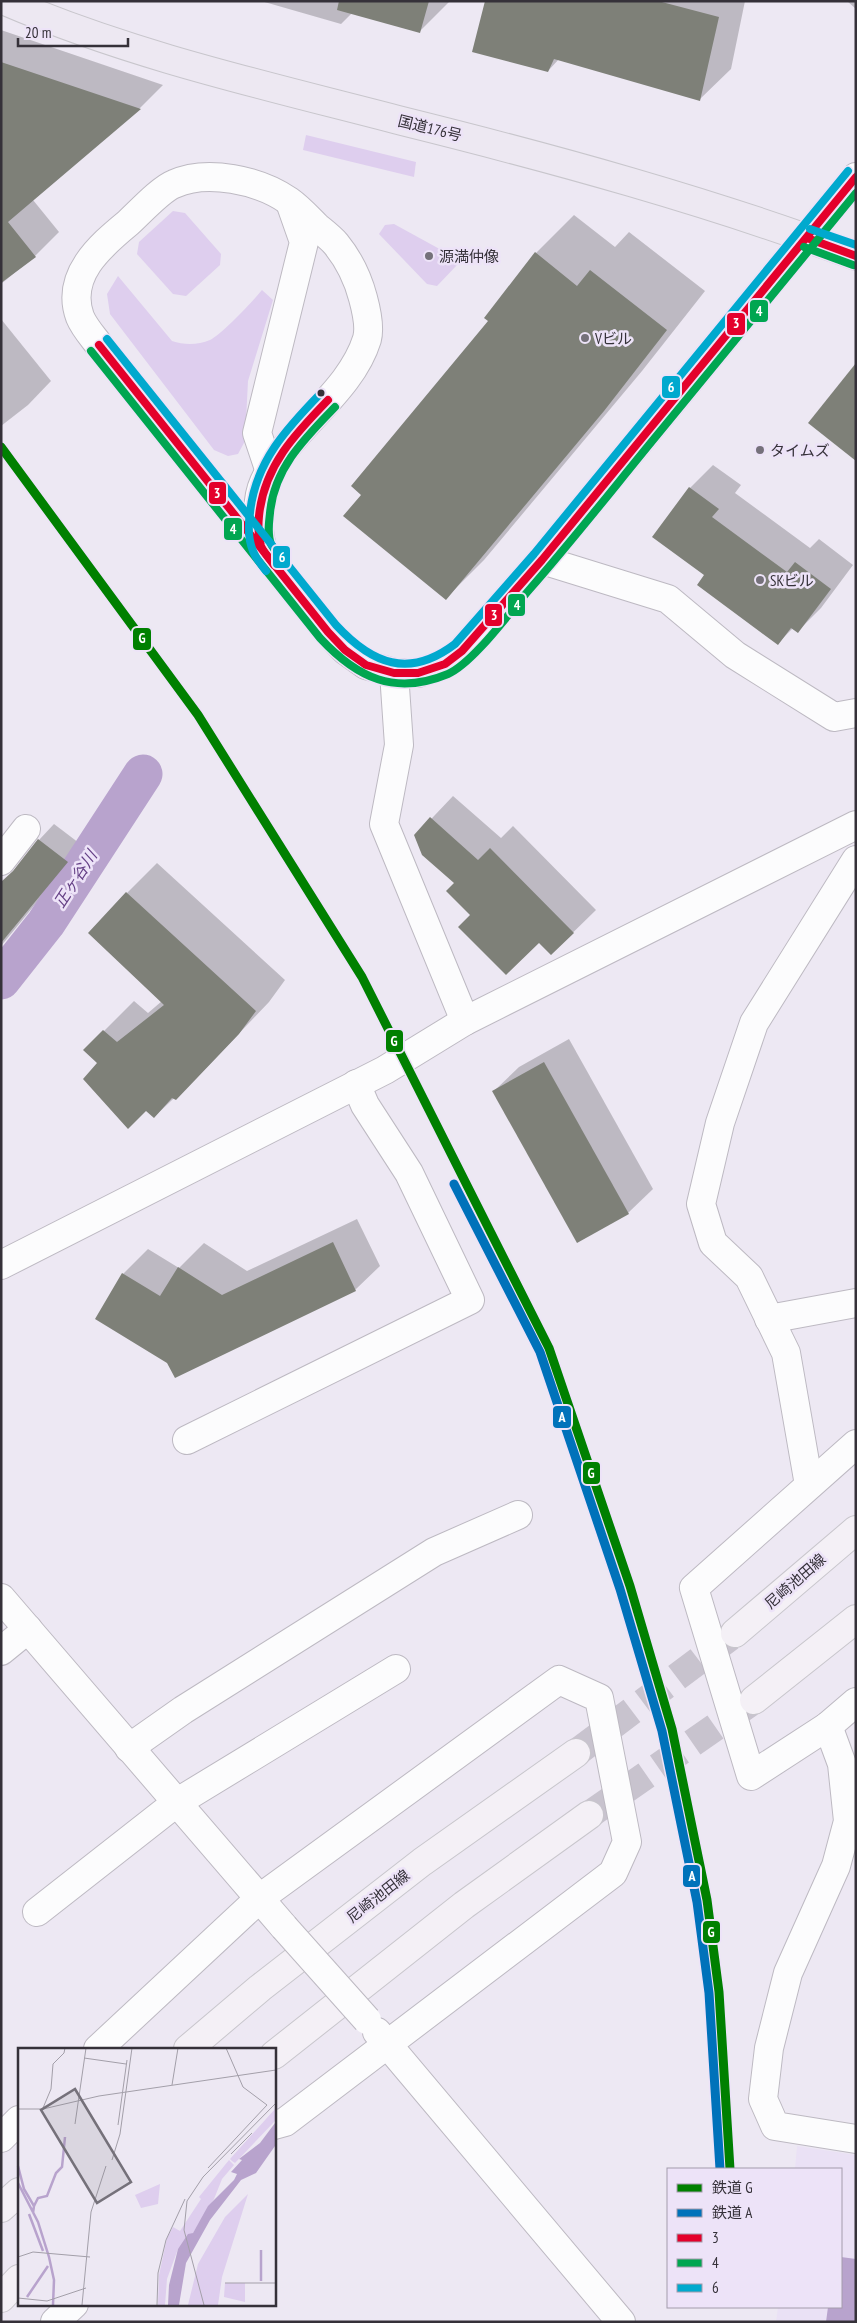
<svg xmlns="http://www.w3.org/2000/svg" width="857" height="2323" font-family="'PT Sans Narrow','Noto Sans JP',sans-serif">
	<style>
		.built { fill: #eae1f5 }
		.green { fill: #deceee }
		.water { fill: #b8a3cd }
		.shadow { fill: #0003 }
		.lines { fill: none; stroke-linecap: round; stroke-linejoin: round }
		.canal { stroke: #b8a3cd; stroke-width: 39 }
		.building { fill: #7e8078 }
		.major-tunnel { stroke: #c8c3ce; stroke-width: 28; stroke-dasharray: 28 14; stroke-linecap: butt }
		.minor-casing { stroke: #bdb9c2; stroke-width: 30 }
		.major-casing { stroke: #c8c6cc; stroke-width: 30 }
		.highway-casing { stroke: #c8c6cc; stroke-width: 30 }
		.minor { stroke: #fcfcfd; stroke-width: 28 }
		.major { stroke: #f4f0f6; stroke-width: 28 }
		.highway { stroke: #ede8f2; stroke-width: 28 }
		.minor-bridge-casing { stroke: #bdb9c2; stroke-width: 30; stroke-linecap: butt }
		.minor-bridge { stroke: #fcfcfd; stroke-width: 28 }
		.bus-1-casing { stroke: #ede3f8; stroke-width: 11 }
		.bus-2-casing { stroke: #ede3f8; stroke-width: 11 }
		.bus-3-casing { stroke: #ede3f8; stroke-width: 11 }
		.bus-1 { stroke: #e4002b; stroke-width: 8 }
		.bus-2 { stroke: #00a651; stroke-width: 8 }
		.bus-3 { stroke: #00a9ce; stroke-width: 8 }
		.rail-1-casing { stroke: #ede3f8; stroke-width: 12 }
		.rail-2-casing { stroke: #ede3f8; stroke-width: 12 }
		.rail-1 { stroke: #008000; stroke-width: 9 }
		.rail-2 { stroke: #0072ba; stroke-width: 9 }
		.poi-dot { fill: #75717a; stroke: #ede3f8; stroke-width: 2 }
		.bus-dot { fill: #353139; stroke: #ede3f8; stroke-width: 2 }
		.labels { text-anchor: middle; dominant-baseline: central; stroke-width: 5; stroke-linejoin: round; paint-order: stroke }
		.street-label { font-size: 15px; fill: #353139; stroke: #ede3f8 }
		.poi-label { font-size: 15px; fill: #353139; stroke: #ede3f8; text-anchor: start }
		.water-label { font-size: 16px; font-style: italic; fill: #654086; stroke: #ede3f8 }
		.inset-river { fill: none; stroke: #b8a3cd; stroke-width: 2.5 }
		.inset-road { fill: none; stroke: #a39fa9; stroke-width: 1 }
		.view { fill: #75717a; fill-opacity: 0.15; stroke: #75717a; stroke-width: 2.5 }
		.inset-edge { fill: none; stroke: #353139; stroke-width: 2.5 }
		.line-badge { stroke: #ede3f8; stroke-width: 2 }
		.badge-label { font-size: 14px; text-anchor: middle; font-weight: bold; fill: #fff }
	</style>
	<rect width="100%" height="100%" fill="#ede8f3"/>
	<!-- built -->
	<path class="built" d="M797 2146 856 2155V2322H776L778 2307H841V2169H795Z"/>
	<!-- green -->
	<g class="green">
		<path d="M306 135 416 162 414 177 303 150Z"/>
		<path d="M173 211 185 213 221 254 220 265 186 296 173 294 137 254 139 242Z"/>
		<path d="M394 224 456 258 457 265 437 286 427 284 379 234 385 225Z"/>
		<path d="M118 276 172 341C184 345 198 345 210 340 222 334 253 301 262 290L273 300 248 381 245 441 238 454 228 456 214 450 110 314 107 294Z"/>
	</g>
	<!-- water -->
	<path class="water" d="M841 2257 856 2259V2322H826L828 2307H841Z"/>
	<!-- shadow -->
	<g class="shadow">
		<path d="M261 1H450L419 32 352 13 341 24Z"/>
		<path d="M486 1H745L731 69 700 99 559 59 548 71Z"/>
		<path d="M847 1H856V9Z"/>
		<path d="M1 30 163 85 140 108 33 200 59 232 35 256 1 284Z"/>
		<path d="M574 215 615 247 629 232 705 291 642 371 484 560 446 598 363 494 489 321 536 253Z"/>
		<path d="M1 319 51 381 28 405 1 426Z"/>
		<path d="M713 465 741 485 735 493 810 548 819 539 853 565 821 608 798 631 793 628 778 643 706 574 690 488Z"/>
		<path d="M453 796 501 838 513 826 596 910 551 954 539 941 472 915 456 883 416 835Z"/>
		<path d="M54 824 83 846 1 946V898L17 868 39 840Z"/>
		<path d="M157 863 285 980 269 1002 206 1068 154 1117 85 1050 134 1001 148 1013 162 1001 127 893Z"/>
		<path d="M569 1039 653 1189 628 1213 494 1091 519 1067Z"/>
		<path d="M357 1219 380 1266 355 1290 175 1376 123 1274 148 1249 179 1268 204 1243 247 1271Z"/>
	</g>
	<g class="lines">
		<!-- canal -->
		<path class="canal" d="M1 980 46 923 143 774"/>
	</g>
	<!-- building -->
	<g class="building">
		<path d="M339 1H429L420 33 337 10Z"/>
		<path d="M485 1H658L719 17 700 101 554 59 548 72 472 52Z"/>
		<path d="M1 62 141 109 8 222 36 257 1 283Z"/>
		<path d="M535 252 577 286 590 270 667 330 604 411 446 600 343 516 361 495 351 486 488 321 484 318Z"/>
		<path d="M856 363V461L808 423Z"/>
		<path d="M689 487 719 509 712 517 787 572 795 562 831 589 798 633 791 628 778 645 697 585 704 575 652 537Z"/>
		<path d="M430 817 478 860 490 848 574 933 551 955 539 943 506 975 458 927 470 915 446 891 454 883 422 855 414 835Z"/>
		<path d="M38 839 68 862 1 943V882L13 871Z"/>
		<path d="M126 892 256 1011 239 1034 176 1100 172 1098 154 1118 146 1111 128 1129 83 1079 97 1063 83 1050 103 1030 117 1042 164 1005 88 933Z"/>
		<path d="M544 1062 629 1214 577 1243 492 1091Z"/>
		<path d="M333 1242 356 1291 175 1378 167 1363 95 1319 122 1273 160 1296 178 1267 222 1295Z"/>
	</g>
	<g class="lines">
		<!-- major-tunnel -->
		<g class="major-tunnel">
			<path d="M576 1753 730 1637"/>
			<path d="M589 1815 750 1703"/>
		</g>
		<!-- minor casing -->
		<g class="minor-casing">
			<g id="minor">
				<path d="M270 472 257 433 304 242 291 205"/>
				<path d="M262 549C258 529 255 502 264 482 289 428 350 394 367 339 370 328 366 309 363 298 358 279 349 260 336 244 331 238 323 232 317 227 308 218 299 208 289 201 259 180 207 169 174 184 161 189 139 213 128 223 100 246 65 276 80 317 84 327 93 337 99 345L328 632 345 650 366 665 394 673H418L445 664 462 651 542 560 856 177"/>
				<path d="M542 560 668 599 735 655 834 717 856 713"/>
				<path d="M394 673 399 745 384 824 465 1021 856 825"/>
				<path d="M1 861 26 829"/>
				<path d="M1 1265 385 1070 465 1021"/>
				<path d="M769 1319 856 1303"/>
				<path d="M187 1440 470 1300 409 1173 365 1105 356 1084"/>
				<path d="M856 1444 694 1588 751 1776 828 1726 856 1702"/>
				<path d="M809 1485 786 1353 749 1277 713 1243 701 1204 720 1123 754 1023 856 860"/>
				<path d="M1 1598 284 1927"/>
				<path d="M1 1651 28 1629"/>
				<path d="M828 1726 842 1764 848 1821 836 1866 788 1973 769 2048 763 2099 775 2126 856 2139"/>
				<path d="M129 1748 183 1710 434 1552 518 1515"/>
				<path d="M37 1912 176 1803 396 1669"/>
				<path d="M377 2032 621 2322"/>
				<path d="M98 2049 260 1898 559 1680 599 1698 627 1842 613 1873 285 2122 274 2125"/>
				<path d="M1 2138 19 2120"/>
				<path d="M55 2322 74 2304"/>
			</g>
		</g>
		<!-- major casing -->
		<g class="major-casing">
			<g id="major">
				<path d="M735 1633 856 1530"/>
				<path d="M754 1700 856 1619"/>
				<path d="M188 2049 260 1988 422 1862 576 1753"/>
				<path d="M274 2055 464 1905 589 1815"/>
				<path d="M1 2208 19 2192"/>
				<path d="M1 2298 19 2279"/>
			</g>
		</g>
		<!-- highway casing -->
		<g class="highway-casing">
			<path id="highway" d="M5 1C133 56 268 86 402 121 555 159 708 201 856 256"/>
		</g>
		<!-- minor -->
		<use href="#minor" class="minor"/>
		<!-- major -->
		<use href="#major" class="major"/>
		<!-- highway -->
		<use href="#highway" class="highway"/>
		<!-- minor-bridge casing -->
		<g class="minor-bridge-casing">
			<path id="minor-bridge" d="M284 1927 367 2020"/>
		</g>
		<!-- minor-bridge -->
		<use href="#minor-bridge" class="minor-bridge"/>
		<!-- bus-1 casing -->
		<g class="bus-1-casing">
			<g id="bus-1">
				<path d="M807 238 856 256"/>
				<path d="M99 345 328 632 345 650 366 665 394 673H418L445 664 462 651 542 560 856 177"/>
				<path d="M274 565C270 559 264 553 261 546 258 536 258 526 259 516 264 466 295 434 328 400"/>
			</g>
		</g>
		<!-- bus-2 casing -->
		<g class="bus-2-casing">
			<g id="bus-2">
				<path d="M804 247 853 265"/>
				<path d="M91 351 320 638C357 678 395 696 448 674 473 663 510 612 529 590 572 541 612 490 653 440 721 358 788 275 856 193"/>
				<path d="M282 559C279 554 274 550 271 544 267 534 269 523 270 513 274 468 305 438 335 407"/>
			</g>
		</g>
		<!-- bus-3 casing -->
		<g class="bus-3-casing">
			<g id="bus-3">
				<path d="M810 229 856 245"/>
				<path d="M107 339 336 625C372 664 409 679 455 644L534 554 848 171"/>
				<path d="M266 571C261 564 256 559 253 551 248 539 248 526 250 513 255 462 287 428 321 393"/>
			</g>
		</g>
		<!-- bus-1 -->
		<use href="#bus-1" class="bus-1"/>
		<!-- bus-2 -->
		<use href="#bus-2" class="bus-2"/>
		<!-- bus-3 -->
		<use href="#bus-3" class="bus-3"/>
		<!-- rail-1 casing -->
		<g class="rail-1-casing">
			<path id="rail-1" d="M1 447 198 715 362 977 549 1348 630 1586 672 1729 707 1900 719 1992 730 2169"/>
		</g>
		<!-- rail-2 casing -->
		<g class="rail-2-casing">
			<path id="rail-2" d="M454 1184 540 1352 620 1589 662 1731 697 1902 709 1993 720 2169"/>
		</g>
		<!-- rail-1 -->
		<use href="#rail-1" class="rail-1"/>
		<!-- rail-2 -->
		<use href="#rail-2" class="rail-2"/>
	</g>
	<!-- markers -->
	<g class="poi-dot">
		<circle cx="429" cy="256" r="5"/>
		<circle cx="585" cy="338" r="5"/>
		<circle cx="760" cy="450" r="5"/>
		<circle cx="760" cy="580" r="5"/>
	</g>
	<circle class="bus-dot" cx="321" cy="393" r="4.5"/>
	<g class="labels">
		<!-- street labels -->
		<g class="street-label">
			<text transform="translate(430 128) rotate(14)">国道176号</text>
			<text transform="translate(795 1581) rotate(-41)">尼崎池田線</text>
			<text transform="translate(378 1896) rotate(-38)">尼崎池田線</text>
		</g>
		<!-- poi labels -->
		<g class="poi-label">
			<text x="439" y="256">源満仲像</text>
			<text x="595" y="338">Vビル</text>
			<text x="770" y="450">タイムズ</text>
			<text x="770" y="580">SKビル</text>
		</g>
		<!-- water labels -->
		<g class="water-label">
			<text transform="translate(75 879) rotate(-57)">正ヶ谷川</text>
		</g>
	</g>
	<!-- overview -->
	<g transform="translate(18 2048)">
		<rect width="258" height="258" fill="#ede8f3"/>
		<path d="M257 61V73L217 115 214 113 212 111ZM211 112 216 117 204 131 196 151 175 185 160 201 149 231 147 257H140L141 227 149 190 155 179 162 183 183 151 181 149ZM142 136 140 156 123 160 117 147ZM230 146 204 229 200 257H170L180 216 207 169ZM207 235H227V254L206 249Z" fill="#deceee"/>
		<path d="M257 75V98L238 125 223 132 192 172 168 215 161 257H150L151 237 160 201 170 186 175 185 190 158 216 132 219 126 213 124 224 112 221 111 242 95Z" fill="#b8a3cd"/>
		<path class="inset-river" d="M0 118 6 141 16 158 15 165M0 135 20 174 31 209 36 232 35 257M16 158 20 150 29 148 38 125 44 119 47 89M11 166 25 203M243 233V202M9 249 30 218"/>
		<path class="inset-road" d="M66 10 108 16M154 37 160 0M25 60 33 41 35 16 46 5 47 0M0 61H25L81 48 258 22M57 76 68 0M100 77 109 12M213 106 234 85M94 112 102 86 114 0M190 120 249 57 225 39 208 0M0 209 15 204 72 209M207 235H258M0 250 29 253 68 240M64 257 73 164 88 118M139 257 140 225 148 192 167 151M186 257 166 182 169 153 185 129 258 55"/>
		<path class="view" d="M57 41 113 134 79 155 23 62Z"/>
		<rect width="258" height="258" class="inset-edge"/>
	</g>
	<g class="line-badge">
		<rect x="749" y="299" width="20" height="24" rx="5" fill="#00a651"/>
		<rect x="726" y="312" width="20" height="24" rx="5" fill="#e4002b"/>
		<rect x="661" y="375" width="20" height="24" rx="5" fill="#00a9ce"/>
		<rect x="208" y="481" width="19" height="24" rx="5" fill="#e4002b"/>
		<rect x="223" y="517" width="20" height="24" rx="5" fill="#00a651"/>
		<rect x="272" y="545" width="19" height="24" rx="5" fill="#00a9ce"/>
		<rect x="507" y="593" width="19" height="24" rx="5" fill="#00a651"/>
		<rect x="484" y="603" width="19" height="24" rx="5" fill="#e4002b"/>
		<rect x="132" y="627" width="20" height="24" rx="5" fill="#008000"/>
		<rect x="385" y="1029" width="19" height="24" rx="5" fill="#008000"/>
		<rect x="552" y="1405" width="20" height="24" rx="5" fill="#0072ba"/>
		<rect x="582" y="1461" width="19" height="24" rx="5" fill="#008000"/>
		<rect x="682" y="1864" width="19" height="24" rx="5" fill="#0072ba"/>
		<rect x="702" y="1920" width="19" height="24" rx="5" fill="#008000"/>
	</g>
	<g class="badge-label">
		<text x="759" y="316">4</text>
		<text x="736" y="328">3</text>
		<text x="671" y="392">6</text>
		<text x="217" y="498">3</text>
		<text x="233" y="534">4</text>
		<text x="282" y="562">6</text>
		<text x="517" y="610">4</text>
		<text x="494" y="620">3</text>
		<text x="142" y="643">G</text>
		<text x="394" y="1046">G</text>
		<text x="562" y="1422">A</text>
		<text x="591" y="1478">G</text>
		<text x="692" y="1881">A</text>
		<text x="711" y="1937">G</text>
	</g>
	<!-- border -->
	<rect width="857" height="2323" fill="none" stroke="#353139" stroke-width="5"/>
	<!-- legend -->
	<rect x="667" y="2168" width="175" height="140" fill="#ede3f8" stroke="#a39cac"/>
	<rect x="677" y="2184" width="25" height="8" fill="#008000" stroke="#a39cac"/>
	<text x="712" y="2193" font-size="15" fill="#353139">鉄道 G</text>
	<rect x="677" y="2209" width="25" height="8" fill="#0072ba" stroke="#a39cac"/>
	<text x="712" y="2218" font-size="15" fill="#353139">鉄道 A</text>
	<rect x="677" y="2234" width="25" height="8" fill="#e4002b" stroke="#a39cac"/>
	<text x="712" y="2243" font-size="15" fill="#353139">3</text>
	<rect x="677" y="2259" width="25" height="8" fill="#00a651" stroke="#a39cac"/>
	<text x="712" y="2268" font-size="15" fill="#353139">4</text>
	<rect x="677" y="2284" width="25" height="8" fill="#00a9ce" stroke="#a39cac"/>
	<text x="712" y="2293" font-size="15" fill="#353139">6</text>
	<!-- scale -->
	<path d="M18 38v8h110v-8" fill="none" stroke="#353139" stroke-width="2.5"/>
	<text x="25" y="38" font-size="15" fill="#353139" stroke="#ede3f8" stroke-width="4" paint-order="stroke">20 m</text>
</svg>
